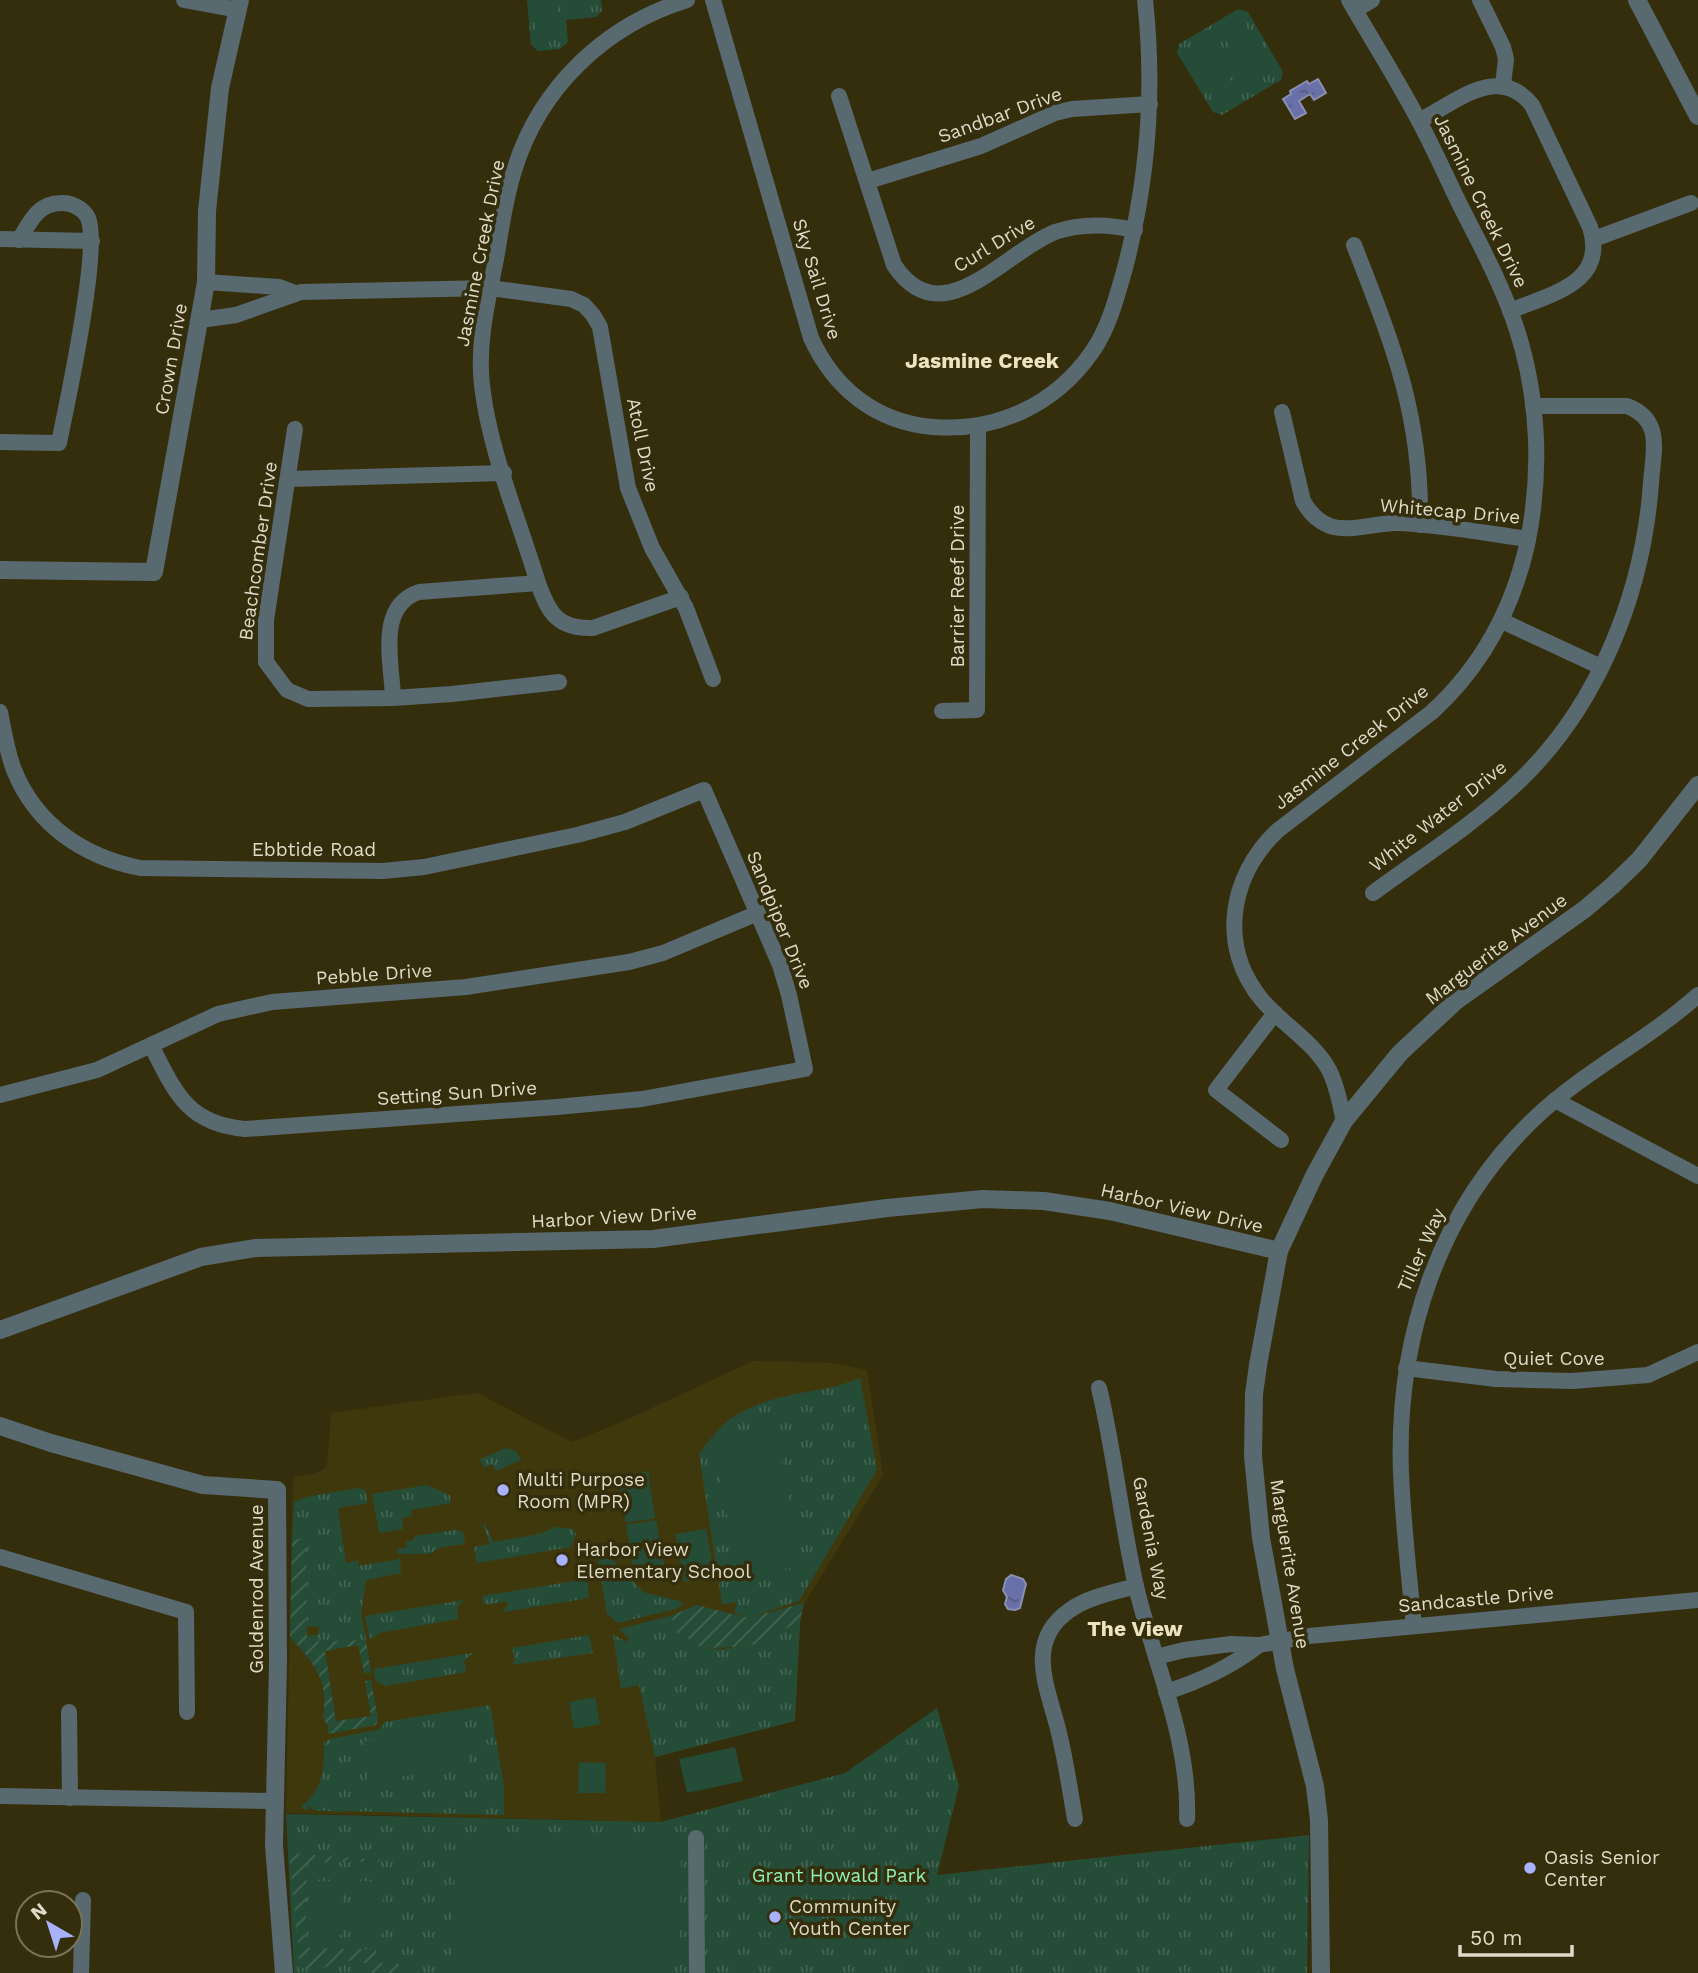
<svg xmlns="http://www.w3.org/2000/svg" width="1698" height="1973" font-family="'Work Sans',sans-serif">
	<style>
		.built { fill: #40380d }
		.grass { fill: url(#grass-tufts) }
		.garden { fill: url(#garden-furrows) }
		.pitch { fill: #254c37 }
		.water { fill: url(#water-ripples); stroke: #8b8fb2; stroke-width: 2 }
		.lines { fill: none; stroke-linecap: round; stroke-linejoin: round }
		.minor { stroke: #58696f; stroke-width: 16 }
		.tertiary { stroke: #58696f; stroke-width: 18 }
		.poi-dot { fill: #a7b1fc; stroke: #352e0d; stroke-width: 2.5 }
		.labels { text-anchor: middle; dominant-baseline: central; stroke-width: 7; stroke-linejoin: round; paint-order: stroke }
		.street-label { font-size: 19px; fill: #dedbc8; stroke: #352e0d }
		.poi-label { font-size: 19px; fill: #dedbc8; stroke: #352e0d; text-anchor: start }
		.park-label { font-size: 19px; fill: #8ff0b9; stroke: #352e0d }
		.neighbourhood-label { font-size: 21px; font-weight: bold; fill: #ece4be; stroke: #352e0d }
	</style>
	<defs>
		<pattern id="grass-tufts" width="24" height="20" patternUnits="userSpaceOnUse" patternTransform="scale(1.75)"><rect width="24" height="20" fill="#254c37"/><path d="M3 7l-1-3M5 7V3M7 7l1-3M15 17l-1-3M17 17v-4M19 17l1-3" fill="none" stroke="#446552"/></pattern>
		<pattern id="garden-furrows" width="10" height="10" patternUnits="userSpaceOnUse" patternTransform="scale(1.75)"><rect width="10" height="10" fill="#254c37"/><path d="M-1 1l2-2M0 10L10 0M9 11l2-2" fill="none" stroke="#446552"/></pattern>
		<pattern id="water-ripples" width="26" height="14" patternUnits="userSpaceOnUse" patternTransform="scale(1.75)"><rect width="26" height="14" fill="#686fa9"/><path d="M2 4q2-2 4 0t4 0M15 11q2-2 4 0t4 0" fill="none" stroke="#575b78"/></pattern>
	</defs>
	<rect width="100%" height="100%" fill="#352e0d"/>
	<!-- built -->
	<path class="built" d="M753 1361 833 1363 867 1370 883 1475 801 1609 795 1721 655 1757 661 1822 286 1813 293 1477 314 1474 327 1467 331 1413 477 1393 572 1442 624 1421Z"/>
	<!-- grass -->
	<g class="grass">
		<path d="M527 0H601L602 10 597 17 566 20 568 42 560 49 538 51 531 45Z"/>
		<path d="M1238 9 1248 12 1283 72 1281 80 1222 115 1213 112 1177 53 1179 44Z"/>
		<path d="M860 1378 877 1470 799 1601 748 1618 734 1613 737 1602 722 1604 699 1454C709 1441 721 1424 736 1415 762 1399 795 1394 824 1389 836 1387 849 1382 860 1378Z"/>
		<path d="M506 1448 516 1451 521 1460 496 1471 492 1464 484 1468 480 1459Z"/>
		<path d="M427 1485 450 1495 451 1503 411 1510 412 1516 402 1518 403 1529 379 1533 372 1494Z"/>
		<path d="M359 1488 365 1490 368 1503 338 1508 346 1563 359 1560 358 1566 400 1559 401 1573 366 1580 361 1614 366 1640 307 1643V1636L318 1635 319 1627 307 1626 306 1539 292 1540 294 1502 306 1497Z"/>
		<path d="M485 1524 493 1542 540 1534 555 1527 573 1529 576 1534 571 1547 477 1563 474 1547 490 1544 483 1525Z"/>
		<path d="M455 1530 463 1532 465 1544 441 1547 429 1554H398L397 1549 407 1547 406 1542 414 1540 415 1536Z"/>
		<path d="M595 1541 643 1592 683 1602 679 1608 618 1623 607 1614Z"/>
		<path d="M587 1579 589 1598 503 1612 508 1605 507 1601 484 1605 482 1596Z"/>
		<path d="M464 1600 457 1607 458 1619 379 1633 372 1639 369 1637 365 1616Z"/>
		<path d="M670 1616 687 1637 706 1648 723 1649 745 1647 800 1622 795 1721 655 1757 639 1685 621 1689 613 1634 626 1642 629 1638 619 1629Z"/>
		<path d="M589 1635 593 1653 510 1665 515 1661 512 1648Z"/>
		<path d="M473 1653 464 1661 466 1672 385 1686 375 1680 374 1669Z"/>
		<path d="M490 1705 504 1786V1815L346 1811 343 1809V1812L312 1810 311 1807H307L308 1811 303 1809 302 1806C323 1788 324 1770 324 1743L330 1739 376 1730 380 1729 379 1727H382L384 1722Z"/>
		<path d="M937 1708 959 1786 937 1875 1309 1835 1307 1973H294L286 1814 661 1822 845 1773Z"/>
	</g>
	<!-- garden -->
	<g class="garden">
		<path d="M306 1538 307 1642 366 1640 371 1673H364L358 1645 325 1651 336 1721 371 1716 365 1681 371 1680 378 1719 376 1725 328 1734V1726L323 1719C329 1679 315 1665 290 1637L292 1540Z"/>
		<path d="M804 1603 800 1622 773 1634 767 1641 745 1647 701 1648C693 1639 683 1638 675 1631V1624L670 1616 697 1605 748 1618Z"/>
		<path d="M289 1853 391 1861 307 1863 305 1948 376 1950 377 1964 397 1960 401 1973H372L368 1968 370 1965C361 1960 345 1960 336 1962V1964L312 1971 300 1967Z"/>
	</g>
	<!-- pitch -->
	<g class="pitch">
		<path d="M533 0H557L560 34 536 36Z"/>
		<path d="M1244 22 1271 68 1250 80 1223 35Z"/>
		<path d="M1209 43 1236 89 1215 101 1188 56Z"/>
		<path d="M776 1431 801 1566 739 1578 714 1442Z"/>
		<path d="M648 1471 655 1518 626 1523 618 1475Z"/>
		<path d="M656 1520 665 1569 634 1573 626 1525Z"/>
		<path d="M706 1529 715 1578 684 1582 675 1534Z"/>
		<path d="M595 1697 600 1724 574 1729 569 1702Z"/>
		<path d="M465 1730 469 1769 369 1780 365 1741Z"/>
		<path d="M735 1747 743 1781 687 1793 679 1759Z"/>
		<path d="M579 1762 606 1763 605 1793H578Z"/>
		<path d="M464 1834 681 1839 680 1960 664 1973H451L456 1841Z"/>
		<path d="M318 1881H342L341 1935H317Z"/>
		<path d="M359 1881 383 1882 382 1935H358Z"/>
	</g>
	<!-- water -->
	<g class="water">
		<path d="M1318 79 1326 93 1314 100 1310 94 1299 101 1306 113 1295 119 1283 99 1291 94 1290 91 1307 81 1309 84Z"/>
		<path d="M1011 1575 1023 1579 1026 1584 1020 1608 1015 1610 1008 1609 1005 1604 1007 1597 1003 1590 1006 1579Z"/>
	</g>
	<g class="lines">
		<!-- minor -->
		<g class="minor">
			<path d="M184 0 238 10"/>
			<path d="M713 0 811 338C834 388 875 422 933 427 997 432 1055 405 1092 352 1109 328 1117 296 1125 268 1148 180 1155 91 1145 0"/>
			<path d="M1480 0 1503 47 1506 59 1503 85"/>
			<path d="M1355 10 1372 0"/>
			<path d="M839 96 894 265C942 337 1004 252 1055 232 1081 223 1108 224 1135 230"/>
			<path d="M1419 121C1456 102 1498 63 1532 105L1590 227C1608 284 1550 294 1510 311"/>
			<path d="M868 181 981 146 1055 113 1072 109 1150 104"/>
			<path d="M0 239 92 241"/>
			<path d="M1594 239 1691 203"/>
			<path d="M1354 245C1393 345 1422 415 1420 525"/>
			<path d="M206 282 279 287 295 293"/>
			<path d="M200 320 236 315 301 292 490 288 571 299 584 305 593 315 600 327 628 488 652 548 686 608 713 679"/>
			<path d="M1282 412 1303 501C1309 512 1317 521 1330 526 1351 533 1377 522 1399 523 1442 525 1485 533 1528 539"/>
			<path d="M295 429 266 620V662L287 690 308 699 393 698 452 694 559 682"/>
			<path d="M0 442 59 443C67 403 101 248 88 218 84 209 71 202 61 203 38 203 30 222 19 240"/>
			<path d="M289 479 504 473"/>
			<path d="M681 597 593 628C558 629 549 614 538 583 519 520 489 450 482 385 477 343 488 300 496 259 501 230 505 199 514 171 539 88 605 25 687 0"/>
			<path d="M1502 621 1601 667"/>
			<path d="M393 698C392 663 376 606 419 592L538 583"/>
			<path d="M942 711 977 710 978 426"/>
			<path d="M0 712C4 732 7 752 14 770 36 825 84 857 140 868L383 871 424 867 577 835 625 822 704 790 780 965 789 995 805 1069 642 1099 557 1107 245 1129C187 1124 175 1092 151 1045"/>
			<path d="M1373 893C1419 859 1471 826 1513 787 1597 710 1643 595 1651 483 1653 452 1664 420 1627 406H1533"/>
			<path d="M1275 1013 1216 1090 1281 1140"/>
			<path d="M0 1095 97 1070 218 1014 272 1002 466 987 629 962 663 953 758 913"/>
			<path d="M1555 1100 1698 1176"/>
			<path d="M1344 1121C1340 1104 1337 1085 1329 1070 1314 1042 1282 1024 1262 1000 1218 947 1229 877 1277 831L1432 712C1482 666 1512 611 1527 545 1542 474 1539 399 1517 330 1503 287 1481 246 1460 205 1446 176 1433 147 1418 119 1397 79 1372 40 1349 0"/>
			<path d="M1406 1368 1496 1379 1572 1381 1648 1375 1698 1352"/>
			<path d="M1099 1388C1115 1454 1121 1521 1136 1586 1154 1664 1190 1738 1187 1819"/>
			<path d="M0 1557 186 1612 187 1712"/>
			<path d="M1414 1626C1409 1575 1403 1524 1401 1473 1396 1339 1438 1209 1536 1117 1586 1070 1648 1040 1698 995"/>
			<path d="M1156 1657 1184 1650 1231 1644 1259 1645 1309 1636 1698 1600"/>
			<path d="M1166 1692C1201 1681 1231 1667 1259 1645"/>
			<path d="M69 1712 70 1798"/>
			<path d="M0 1796 274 1801"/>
			<path d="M1075 1819C1070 1790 1066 1762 1059 1733 1049 1690 1023 1642 1070 1610 1088 1597 1115 1592 1136 1586"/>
			<path d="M696 1838 697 1973"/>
			<path d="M81 1973 83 1900"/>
		</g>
		<!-- tertiary -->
		<g class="tertiary">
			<path d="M1637 0 1698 116"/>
			<path d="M0 570 154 572 206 282 207 211 220 88 240 0"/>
			<path d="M0 1330 201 1257 256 1248 653 1239 887 1208 983 1199 1044 1201 1110 1211 1279 1251"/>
			<path d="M0 1426 51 1443 203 1485 277 1490 278 1663 274 1845 284 1973"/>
			<path d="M1321 1973 1319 1820 1315 1786 1285 1669 1261 1538 1253 1456 1254 1394 1258 1365 1279 1251 1314 1176 1344 1121 1400 1053 1456 1001 1585 909 1612 886 1639 860 1698 785"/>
		</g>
	</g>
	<!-- markers -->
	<g class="poi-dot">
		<circle cx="503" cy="1490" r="7"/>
		<circle cx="562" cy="1560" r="7"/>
		<circle cx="1530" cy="1868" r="7"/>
		<circle cx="775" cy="1917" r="7"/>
	</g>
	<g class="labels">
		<!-- street labels -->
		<g class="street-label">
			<text transform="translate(1000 115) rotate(-20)">Sandbar Drive</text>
			<text transform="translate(1481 201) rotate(64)">Jasmine Creek Drive</text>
			<text transform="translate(994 244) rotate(-31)">Curl Drive</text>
			<text transform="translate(480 253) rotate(-79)">Jasmine Creek Drive</text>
			<text transform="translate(817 279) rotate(73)">Sky Sail Drive</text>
			<text transform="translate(171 359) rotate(-80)">Crown Drive</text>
			<text transform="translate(643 445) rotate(78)">Atoll Drive</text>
			<text transform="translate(1450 511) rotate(5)">Whitecap Drive</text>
			<text transform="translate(258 551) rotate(-82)">Beachcomber Drive</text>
			<text transform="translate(957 586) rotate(-90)">Barrier Reef Drive</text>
			<text transform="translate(1351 747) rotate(-38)">Jasmine Creek Drive</text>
			<text transform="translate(1438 816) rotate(-38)">White Water Drive</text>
			<text x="314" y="849">Ebbtide Road</text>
			<text transform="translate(780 920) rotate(68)">Sandpiper Drive</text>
			<text transform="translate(1496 949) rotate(-37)">Marguerite Avenue</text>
			<text transform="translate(374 974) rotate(-4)">Pebble Drive</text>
			<text transform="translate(457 1093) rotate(-4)">Setting Sun Drive</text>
			<text transform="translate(1182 1208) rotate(13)">Harbor View Drive</text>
			<text transform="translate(614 1217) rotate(-3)">Harbor View Drive</text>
			<text transform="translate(1421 1250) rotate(-66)">Tiller Way</text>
			<text x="1554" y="1358">Quiet Cove</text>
			<text transform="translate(1151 1538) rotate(79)">Gardenia Way</text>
			<text transform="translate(1290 1564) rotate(81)">Marguerite Avenue</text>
			<text transform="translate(256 1589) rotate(-90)">Goldenrod Avenue</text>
			<text transform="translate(1476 1599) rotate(-5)">Sandcastle Drive</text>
		</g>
		<!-- poi labels -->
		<g class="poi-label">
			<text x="517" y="1479">Multi Purpose<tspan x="517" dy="22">Room (MPR)</tspan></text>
			<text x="576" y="1549">Harbor View<tspan x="576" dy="22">Elementary School</tspan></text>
			<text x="1544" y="1857">Oasis Senior<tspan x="1544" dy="22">Center</tspan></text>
			<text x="789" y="1906">Community<tspan x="789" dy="22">Youth Center</tspan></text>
		</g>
		<!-- park labels -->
		<g class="park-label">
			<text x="839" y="1875">Grant Howald Park</text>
		</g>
		<!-- neighbourhood labels -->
		<g class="neighbourhood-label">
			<text x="982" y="360">Jasmine Creek</text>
			<text x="1135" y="1628">The View</text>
		</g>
	</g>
	<!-- north arrow -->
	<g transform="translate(49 1924) rotate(321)"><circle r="33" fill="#352e0d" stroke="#797358" stroke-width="2"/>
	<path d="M0-5L12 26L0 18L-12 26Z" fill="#a7b1fc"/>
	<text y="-10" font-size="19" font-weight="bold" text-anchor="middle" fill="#dedbc8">N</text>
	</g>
	<!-- scale -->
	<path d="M1460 1945v10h112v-10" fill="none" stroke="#dedbc8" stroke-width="3.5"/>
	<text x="1470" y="1945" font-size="21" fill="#dedbc8" stroke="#352e0d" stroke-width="5" paint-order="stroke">50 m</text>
</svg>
